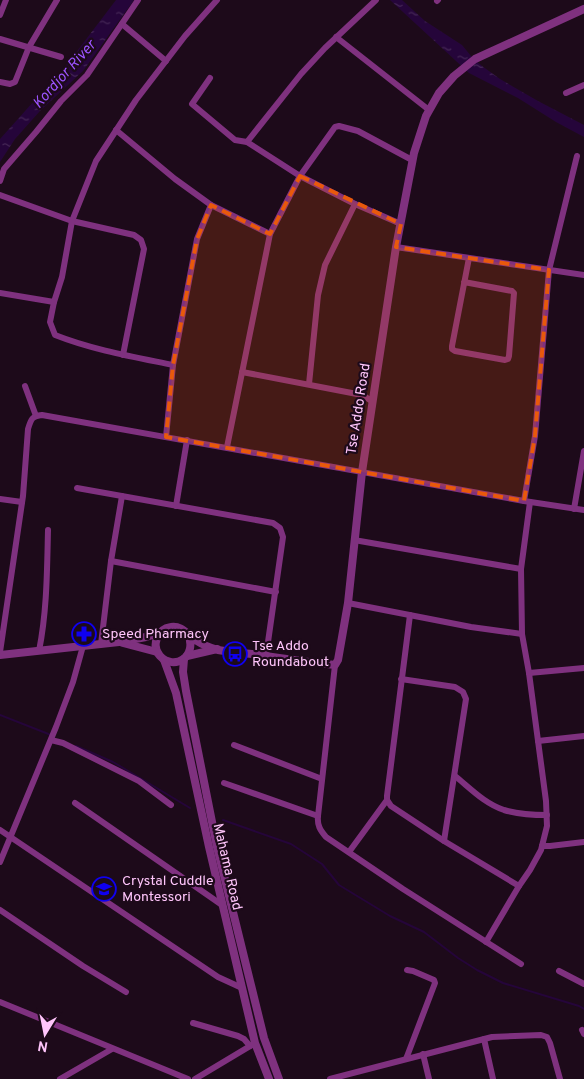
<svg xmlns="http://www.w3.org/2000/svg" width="584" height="1079" font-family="Overpass,sans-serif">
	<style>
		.water { fill: url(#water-ripples) }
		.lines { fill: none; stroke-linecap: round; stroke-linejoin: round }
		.stream { stroke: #25053a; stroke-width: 2 }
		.minor { stroke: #7f317f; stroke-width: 6 }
		.tertiary { stroke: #7f317f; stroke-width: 8 }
		.marked { fill: #e8590c; fill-opacity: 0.2; stroke: #e8590c; stroke-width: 4; stroke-dasharray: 10 6; stroke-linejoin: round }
		.labels { text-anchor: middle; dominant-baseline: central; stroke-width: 4.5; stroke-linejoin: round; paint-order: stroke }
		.street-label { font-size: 14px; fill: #ffc5fb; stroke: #1d0a1a }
		.poi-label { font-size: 14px; fill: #ffc5fb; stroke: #1d0a1a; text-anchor: start }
		.water-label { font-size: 15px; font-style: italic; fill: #9c53ff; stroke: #1d0a1a }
	</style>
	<defs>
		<pattern id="water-ripples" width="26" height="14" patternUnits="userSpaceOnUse" patternTransform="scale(1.25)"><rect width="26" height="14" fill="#25053a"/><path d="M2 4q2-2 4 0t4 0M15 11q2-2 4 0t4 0" fill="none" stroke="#462857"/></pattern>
	</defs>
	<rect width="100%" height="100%" fill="#1d0a1a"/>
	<!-- water -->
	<g class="water">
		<path d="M116 0H134L83 71 40 111 15 139 0 162V139L68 63Z"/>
		<path d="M390 0H402L425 21 462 45 471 56 482 66 500 79 538 101 584 125V137L556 122 518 98 469 73Z"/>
	</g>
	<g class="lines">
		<!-- stream -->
		<g class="stream">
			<path d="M0 715 51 735"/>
			<path d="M76 746 113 762 190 808"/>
			<path d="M223 820 291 844 322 864 339 885 390 916 424 932 458 958 477 970 503 983 579 1006 584 1009"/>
		</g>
		<!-- minor -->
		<g class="minor">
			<path d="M437 1 438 0"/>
			<path d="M0 15 6 0"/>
			<path d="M122 24 166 61"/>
			<path d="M336 37 429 110"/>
			<path d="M0 39 61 57"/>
			<path d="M210 78 192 104 235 140 247 142 300 176 355 204 401 224"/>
			<path d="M0 82 10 84 15 82 29 47 57 0"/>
			<path d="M566 93 584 85"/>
			<path d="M116 130 175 179 211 205 270 234"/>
			<path d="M247 142 301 74 325 48 376 0"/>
			<path d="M0 181 4 169 36 132 61 101 87 75 138 0"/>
			<path d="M0 195 72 221 134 235 141 240 144 249 123 355"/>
			<path d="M396 247 584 275"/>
			<path d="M464 282 512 291 514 293 509 356 508 359 505 360 455 351 452 349V346L469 258"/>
			<path d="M0 293 54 302"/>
			<path d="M173 365C134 357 93 350 55 335L50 322 54 302 62 277 72 221 96 161 136 100 185 36 217 0"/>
			<path d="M242 372 357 394 364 396 373 402"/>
			<path d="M309 384 318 295 325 265 355 204"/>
			<path d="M25 386 36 416"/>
			<path d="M166 437 173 365 197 239 211 205"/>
			<path d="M227 447 270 234 300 176 335 127 339 126 358 131 412 160"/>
			<path d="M77 488 273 523 280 528 283 537 266 656"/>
			<path d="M0 499 22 502"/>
			<path d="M524 501 535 436 549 270 577 156"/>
			<path d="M176 506 187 440"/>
			<path d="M574 509 584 451"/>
			<path d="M354 540 521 569"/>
			<path d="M111 561 276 592"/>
			<path d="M348 603 471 627 522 634"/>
			<path d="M410 615 387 796V800L391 806 444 841 519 886"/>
			<path d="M101 644 111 561 122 496"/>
			<path d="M39 651C47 611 47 571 48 530"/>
			<path d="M0 652 23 496 28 429C31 419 32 416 42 415L524 501 584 510"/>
			<path d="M335 665 318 816C317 825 320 830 326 837L403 889 521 964"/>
			<path d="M529 673 584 668"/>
			<path d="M401 679 455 687 463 692 466 699 444 841"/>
			<path d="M51 740 63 743 139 781 171 805"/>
			<path d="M538 741 584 736"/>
			<path d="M234 745 322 779"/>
			<path d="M455 776C470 788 485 804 504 810 518 814 532 815 547 815"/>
			<path d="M224 783 318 816"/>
			<path d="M75 803 222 905"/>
			<path d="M0 830 218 977 242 988"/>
			<path d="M542 846H550L584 842"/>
			<path d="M349 852 387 800"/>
			<path d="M0 862 56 727 73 682 83 646"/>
			<path d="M0 910 83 966 126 992"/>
			<path d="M486 942 519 886 530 870 541 850 547 826 546 801 529 673 522 634 521 569 530 502"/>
			<path d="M559 971 584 984"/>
			<path d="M0 1002 188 1079"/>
			<path d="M193 1023 238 1036 244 1039 250 1046"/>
			<path d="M582 1030 584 1034"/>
			<path d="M484 1039 493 1079"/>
			<path d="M423 1054 429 1079"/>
			<path d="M406 1059 435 983 434 980 413 971 407 970"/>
			<path d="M60 1079 112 1049"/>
			<path d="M195 1079 255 1043"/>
			<path d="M330 1079 492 1037 541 1035 547 1037 550 1043 560 1079"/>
		</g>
		<!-- tertiary -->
		<g class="tertiary">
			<path d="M188 634C198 657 174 671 160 656 151 646 157 629 171 627 182 625 188 636 197 641 203 645 211 648 218 650 229 652 240 653 252 654 279 658 307 662 335 665L338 660 348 603 362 472 396 247 414 153 426 116 439 93 454 76 475 59 584 9"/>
			<path d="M123 643 157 652"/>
			<path d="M0 655 119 642 146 637 160 633"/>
			<path d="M187 656 217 649"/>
			<path d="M184 659 183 672 186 691 217 847 264 1038 279 1079"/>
			<path d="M164 660 176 693 209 847 255 1043 269 1079"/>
		</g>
	</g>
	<!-- marked area -->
	<path class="marked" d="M300 176 401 224 396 247 549 270 535 436 524 501 166 437 173 365 197 239 211 205 270 234Z"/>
	<!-- icons -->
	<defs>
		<g id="pharmacy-ring" transform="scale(1.25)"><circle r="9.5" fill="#1d0a1a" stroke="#0f00f0" stroke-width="1.5"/><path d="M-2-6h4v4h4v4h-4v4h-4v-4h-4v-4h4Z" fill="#0f00f0"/></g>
		<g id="bus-ring" transform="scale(1.25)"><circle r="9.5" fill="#1d0a1a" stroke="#0f00f0" stroke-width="1.5"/><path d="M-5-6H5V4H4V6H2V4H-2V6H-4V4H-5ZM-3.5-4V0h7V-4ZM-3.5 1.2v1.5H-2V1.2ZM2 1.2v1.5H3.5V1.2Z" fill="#0f00f0"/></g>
		<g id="school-ring" transform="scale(1.25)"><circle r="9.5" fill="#1d0a1a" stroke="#0f00f0" stroke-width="1.5"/><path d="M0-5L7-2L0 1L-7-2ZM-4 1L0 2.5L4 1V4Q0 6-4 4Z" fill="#0f00f0"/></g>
	</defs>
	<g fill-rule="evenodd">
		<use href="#pharmacy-ring" x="84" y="634"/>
		<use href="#bus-ring" x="235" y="654"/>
		<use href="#school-ring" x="104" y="889"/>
	</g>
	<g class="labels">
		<!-- street labels -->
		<g class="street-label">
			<text transform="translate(359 409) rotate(-81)">Tse Addo Road</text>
			<text transform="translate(227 867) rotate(77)">Mahama Road</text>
		</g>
		<!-- poi labels -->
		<g class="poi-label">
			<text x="102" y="634">Speed Pharmacy</text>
			<text x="252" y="646">Tse Addo<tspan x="252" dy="16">Roundabout</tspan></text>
			<text x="122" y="881">Crystal Cuddle<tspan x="122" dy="16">Montessori</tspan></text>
		</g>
		<!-- water labels -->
		<g class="water-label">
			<text transform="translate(65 75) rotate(-48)">Kordjor River</text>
		</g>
	</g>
	<!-- north arrow -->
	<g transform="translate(45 1034) rotate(190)" stroke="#1d0a1a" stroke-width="4" paint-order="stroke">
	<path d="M0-4L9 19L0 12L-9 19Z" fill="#ffc5fb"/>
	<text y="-8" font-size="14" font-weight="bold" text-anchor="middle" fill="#ffc5fb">N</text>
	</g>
</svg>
